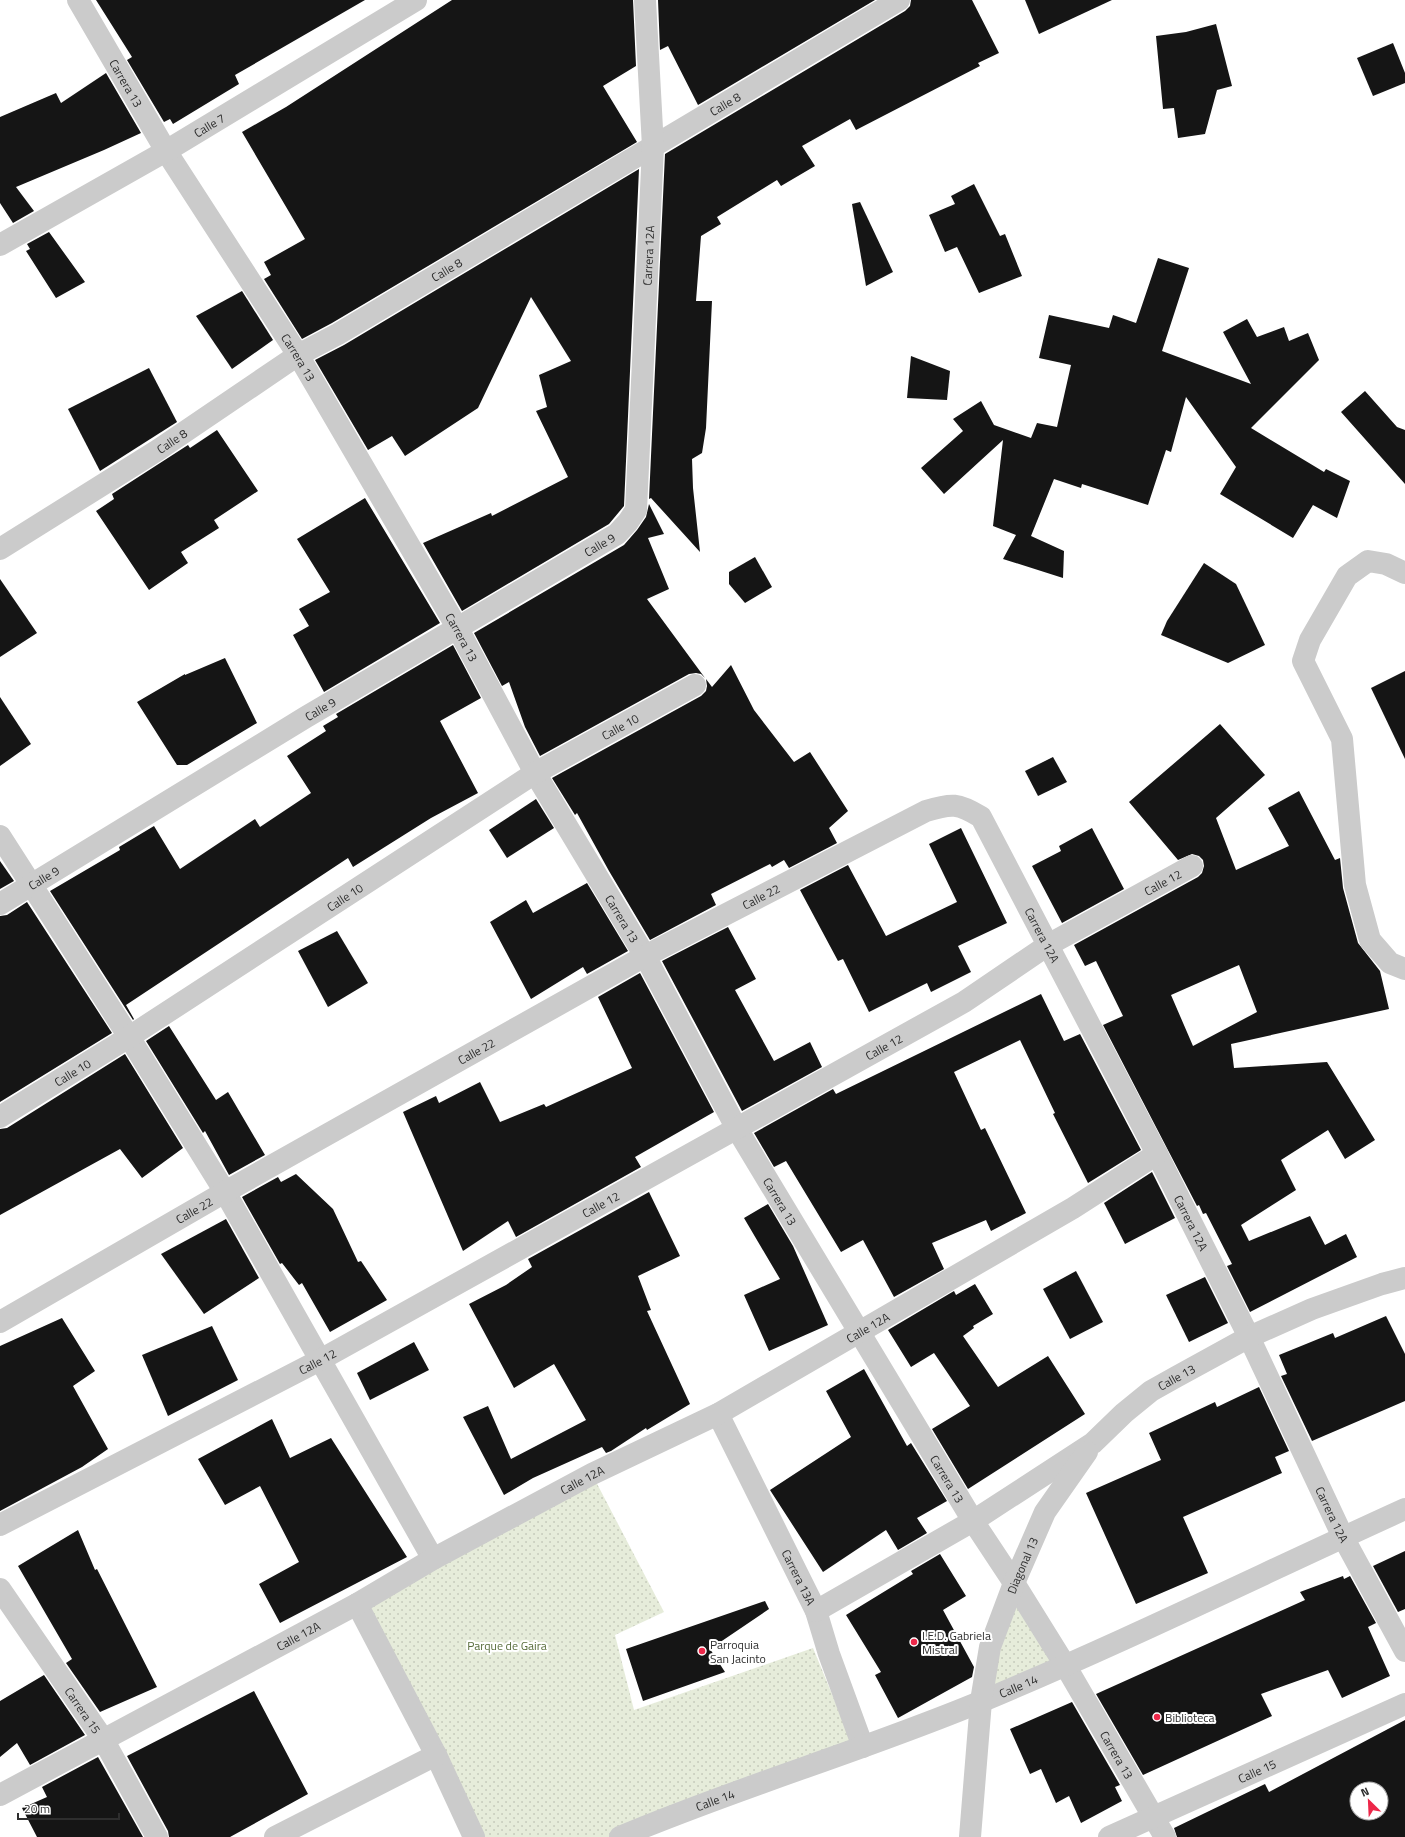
<svg xmlns="http://www.w3.org/2000/svg" width="1405" height="1837" font-family="'Titillium Web',sans-serif">
	<style>
		.park { fill: url(#park-dots) }
		.building { fill: #151515; fill-rule: evenodd }
		.lines { fill: none; stroke-linecap: round; stroke-linejoin: round }
		.minor { stroke: #cbcbcb; stroke-width: 22 }
		.poi-dot { fill: #ed2749; stroke: #fff; stroke-width: 1.5 }
		.labels { text-anchor: middle; dominant-baseline: central; stroke-width: 4; stroke-linejoin: round; paint-order: stroke }
		.street-label { font-size: 12px; fill: #2e2e2e; stroke: #fff }
		.poi-label { font-size: 12px; fill: #2e2e2e; stroke: #fff; text-anchor: start }
		.park-label { font-size: 12px; fill: #566b39; stroke: #fff }
	</style>
	<defs>
		<pattern id="park-dots" width="8" height="8" patternUnits="userSpaceOnUse"><rect width="8" height="8" fill="#e6ecda"/><path d="M2 2h.1M6 6h.1" fill="none" stroke="#c6cbbb" stroke-width="1.8" stroke-linecap="round"/></pattern>
	</defs>
	<rect width="100%" height="100%" fill="#fff"/>
	<!-- park -->
	<g class="park">
		<path d="M594 1478 664 1612 615 1635 634 1710 813 1648 853 1745 659 1816 609 1837H485L445 1754 362 1603Z"/>
		<path d="M1015 1584 1064 1665 982 1700Z"/>
	</g>
	<!-- building -->
	<g class="building">
		<path d="M96 0H365L235 75 239 84 173 124 170 119 164 122 127 60 132 57Z"/>
		<path d="M452 0H633L636 66 603 86 637 142 332 323 302 339 264 279 271 275 264 262 305 239 242 132 286 107Z"/>
		<path d="M658 0H875L698 105 668 46 660 50Z"/>
		<path d="M911 0H972L999 53 978 63 980 66 856 130 850 119 802 146 815 166 781 186 777 180 717 217 721 224 701 236 696 301H712L706 428 702 453 692 459 693 488 700 552 651 498 649 499 665 154 905 11 910 6Z"/>
		<path d="M1025 0H1112L1039 34Z"/>
		<path d="M1216 24 1232 86 1217 90 1205 134 1178 138 1174 108 1163 109 1156 36 1186 32Z"/>
		<path d="M1393 43 1405 73V83L1373 96 1357 58Z"/>
		<path d="M106 73 141 133 104 150 16 187 34 211 13 223 0 203V117L56 93 61 103Z"/>
		<path d="M639 169 624 506 609 524 462 611 423 543 491 513 492 516 568 477 536 411 547 407 539 375 571 361 531 297 478 408 405 456 392 436 368 450 315 360 344 345Z"/>
		<path d="M974 184 1000 236 1005 234 1022 276 979 293 957 247 945 252 929 215 955 204 951 196Z"/>
		<path d="M860 202 893 272 866 286 852 204Z"/>
		<path d="M49 232 85 282 56 298 26 251 30 249 27 244Z"/>
		<path d="M1158 258 1189 268 1162 351 1251 384 1223 332 1247 319 1257 337 1284 327 1289 341 1308 333 1319 360 1251 428 1324 472 1326 469 1350 481 1337 518 1313 505 1293 538 1220 494 1236 467 1186 397 1171 452 1166 450 1148 505 1082 484 1081 488 1054 479 1031 536 1064 551 1063 578 1003 559 1016 535 993 526 1003 440 944 494 921 468 963 431 953 419 981 401 994 425 1031 438 1037 423 1057 427 1071 365 1039 358 1049 315 1109 328 1113 315 1136 323Z"/>
		<path d="M242 291 273 340 232 369 196 316Z"/>
		<path d="M911 356 950 371 947 400 907 398Z"/>
		<path d="M149 368 177 422 100 471 68 409Z"/>
		<path d="M1365 391 1397 427 1405 430V484L1341 412Z"/>
		<path d="M217 430 258 491 214 520 219 528 181 552 188 563 149 590 96 511 114 499 112 494 188 445 190 448Z"/>
		<path d="M365 498 440 623 324 692 293 635 309 626 299 609 330 592 297 539Z"/>
		<path d="M649 504 664 534 648 538 669 589 647 599 705 678 701 674 696 673 689 674 540 756 525 727 509 682 502 686 474 633 624 545 637 530 646 517Z"/>
		<path d="M755 557 772 587 745 603 729 584V572Z"/>
		<path d="M1204 563 1236 584 1265 645 1228 663 1161 635 1167 621Z"/>
		<path d="M0 579 37 633 0 657Z"/>
		<path d="M453 645 481 698 440 721 478 793 431 818 353 867 348 858 126 1005 134 1019 133 1020 50 891 120 850 119 847 154 826 180 869 255 819 260 827 311 793 287 756 326 731 323 726 338 717 336 714Z"/>
		<path d="M225 658 257 723 187 765H177L137 702 185 674V675Z"/>
		<path d="M731 665 754 710 794 762 810 752 848 811 829 828 837 843 789 868 784 860 772 867 770 864 711 894 716 905 650 940 609 871 577 813 575 815 552 778 701 696 706 691 707 686 706 679 712 687Z"/>
		<path d="M1405 671V759L1371 688Z"/>
		<path d="M0 697 31 744 0 766Z"/>
		<path d="M1220 724 1265 775 1216 818 1236 870 1289 846 1268 808 1299 791 1335 860 1340 858 1343 888 1358 943 1380 971 1389 1009 1231 1044 1234 1068 1327 1062 1375 1140 1345 1159 1328 1130 1281 1160 1296 1190 1241 1225 1249 1241 1310 1216 1325 1245 1346 1234 1357 1257 1250 1312 1227 1266 1232 1264 1206 1213 1203 1214 1199 1205 1197 1206 1103 1025 1123 1016 1096 961 1085 966 1074 945 1198 877 1202 873 1204 866 1203 860 1199 856 1192 854 1178 860 1129 802ZM1239 965 1257 1012 1193 1046 1171 995Z"/>
		<path d="M1053 757 1067 782 1038 796 1025 771Z"/>
		<path d="M536 799 554 828 507 858 489 830Z"/>
		<path d="M961 828 1007 923 958 946 971 972 931 992 927 983 869 1012 843 959 838 961 800 890 848 865 886 936 957 902 929 844Z"/>
		<path d="M1092 828 1124 889 1062 923 1032 866 1061 851 1059 846Z"/>
		<path d="M0 861 14 881 0 889Z"/>
		<path d="M587 883 628 951 587 974 583 967 531 999 490 922 526 900 533 913Z"/>
		<path d="M27 902 112 1033 0 1102V916L7 915Z"/>
		<path d="M728 927 756 979 735 990 774 1061 810 1042 822 1067 742 1111 662 961Z"/>
		<path d="M337 931 368 983 328 1007 298 951Z"/>
		<path d="M640 973 714 1112 635 1157 641 1167 516 1237 508 1221 463 1251 403 1112 436 1096 439 1103 480 1082 500 1122 544 1104 546 1107 632 1068 598 997Z"/>
		<path d="M1041 994 1064 1041 1080 1034 1141 1150 1088 1183 1053 1114 1055 1113 1020 1040 954 1072 981 1130 985 1128 1026 1213 991 1231 986 1220 932 1243 944 1269 894 1297 863 1240 841 1252 786 1161 774 1167 754 1133 833 1089 836 1094Z"/>
		<path d="M169 1026 216 1100 228 1092 265 1155 229 1175 205 1131 203 1133 146 1041Z"/>
		<path d="M125 1054 183 1148 142 1178 120 1149 0 1215V1129L7 1128Z"/>
		<path d="M1152 1172 1175 1218 1125 1244 1104 1203Z"/>
		<path d="M296 1174 333 1209 358 1262 361 1261 387 1300 330 1332 302 1283 299 1285 282 1263 280 1264 242 1197 278 1177 281 1182Z"/>
		<path d="M649 1192 680 1256 638 1276 651 1310 647 1311 690 1404 647 1430 646 1428 611 1451 606 1453 602 1447 533 1478 504 1495 463 1417 488 1406 511 1459 586 1420 554 1364 514 1388 469 1304 506 1285 532 1267 528 1259Z"/>
		<path d="M768 1204 793 1246 828 1325 769 1351 744 1295 780 1279 744 1218Z"/>
		<path d="M226 1219 259 1278 204 1314 161 1254Z"/>
		<path d="M1076 1271 1103 1322 1070 1339 1043 1289Z"/>
		<path d="M1205 1277 1228 1323 1189 1342 1166 1295Z"/>
		<path d="M975 1284 993 1314 973 1326 974 1328 963 1336 998 1387 1048 1356 1085 1414 968 1489 932 1429 970 1406 934 1353 911 1367 888 1330 954 1291 956 1295Z"/>
		<path d="M1386 1316 1405 1354V1401L1312 1441 1281 1376 1287 1374 1279 1355 1333 1333 1335 1338Z"/>
		<path d="M62 1318 95 1371 73 1386 108 1449 82 1467 0 1511V1346Z"/>
		<path d="M212 1326 238 1380 168 1416 142 1355Z"/>
		<path d="M414 1342 429 1370 370 1400 357 1373Z"/>
		<path d="M864 1369 907 1446 911 1443 947 1501 917 1518 927 1533 898 1550 886 1530 823 1572 770 1490 851 1437 826 1391Z"/>
		<path d="M1259 1387 1289 1451 1275 1457 1282 1473 1183 1517 1208 1573 1136 1604 1086 1493 1161 1460 1149 1433 1215 1402 1217 1407Z"/>
		<path d="M272 1419 290 1458 331 1438 407 1557 280 1623 259 1584 299 1562 260 1486 225 1505 198 1459Z"/>
		<path d="M78 1530 95 1570 97 1569 157 1687 100 1712 66 1663 72 1659 18 1566Z"/>
		<path d="M1405 1551V1609L1398 1612 1373 1566Z"/>
		<path d="M940 1554 966 1596 943 1610 974 1667 972 1677 898 1718 875 1675 881 1672 846 1615 913 1574 911 1571Z"/>
		<path d="M1343 1576 1344 1579 1350 1576 1376 1623 1368 1627 1390 1676 1342 1698 1328 1670 1261 1694 1272 1716 1143 1775 1096 1694 1305 1600 1300 1592Z"/>
		<path d="M765 1601 769 1609 710 1649 725 1672 643 1701 626 1649Z"/>
		<path d="M44 1675 85 1735 30 1765 17 1743 0 1757V1701Z"/>
		<path d="M254 1691 308 1794 230 1837H169L168 1831 127 1756Z"/>
		<path d="M1072 1702 1120 1785 1115 1787 1122 1801 1081 1823 1069 1796 1056 1803 1041 1769 1030 1774 1010 1729Z"/>
		<path d="M1405 1720V1837H1177L1174 1828 1265 1784 1269 1792ZM1357 1789H1381V1813H1357Z"/>
		<path d="M98 1757 143 1837H37L22 1808 47 1797 42 1787Z"/>
	</g>
	<g class="lines">
		<!-- minor -->
		<g class="minor">
			<path id="s1" d="M78 0 166 151 298 355 458 629 535 773 645 956 737 1129 973 1521 1014 1583 1065 1665 1165 1837"/>
			<path id="s2" d="M0 245 166 151 416 0"/>
			<path id="s3" d="M0 549 158 450 298 355 338 334 899 0"/>
			<path d="M1405 573 1386 564 1368 561 1347 576 1310 640 1303 661 1342 739 1355 885 1370 940 1390 963 1405 969"/>
			<path d="M0 836 129 1037 225 1192 433 1559"/>
			<path id="s4" d="M0 904 306 717 617 534 628 522 636 510 653 147 645 0"/>
			<path id="s5" d="M0 1117 129 1037 535 773 695 685"/>
			<path id="s6" d="M0 1322 225 1192 645 956 926 811C952 803 958 803 981 817L1157 1154 1249 1337 1343 1537 1405 1651"/>
			<path id="s7" d="M718 1414 816 1611 829 1654 863 1747"/>
			<path id="s8" d="M0 1525 320 1360 964 1002 1048 945 1192 866"/>
			<path id="s9" d="M0 1589 103 1739 157 1837"/>
			<path d="M357 1604 436 1755 474 1837"/>
			<path id="s10" d="M816 1611 973 1521 1093 1443 1124 1413 1151 1391 1176 1377 1249 1337 1312 1309 1382 1284 1405 1278"/>
			<path id="s11" d="M0 1795 357 1604 433 1559 592 1474 718 1414 1073 1208 1157 1154"/>
			<path d="M275 1837 436 1755"/>
			<path id="s12" d="M620 1837C738 1787 862 1751 980 1702 1124 1642 1264 1573 1405 1509"/>
			<path id="s13" d="M970 1837 981 1701 990 1647 1014 1583 1045 1512 1087 1452"/>
			<path id="s14" d="M1109 1837 1405 1704"/>
		</g>
	</g>
	<!-- markers -->
	<g class="poi-dot">
		<circle cx="914" cy="1642" r="4"/>
		<circle cx="702" cy="1651" r="4"/>
		<circle cx="1157" cy="1717" r="4"/>
	</g>
	<g class="labels">
		<!-- street labels -->
		<g class="street-label">
			<text stroke="none"><textPath href="#s1" startOffset="96">Carrera 13</textPath></text>
			<text stroke="none"><textPath href="#s3" startOffset="851">Calle 8</textPath></text>
			<text stroke="none"><textPath href="#s2" startOffset="241">Calle 7</textPath></text>
			<text stroke="none"><textPath href="#s4" startOffset="1005">Carrera 12A</textPath></text>
			<text stroke="none"><textPath href="#s3" startOffset="527">Calle 8</textPath></text>
			<text stroke="none"><textPath href="#s1" startOffset="420">Carrera 13</textPath></text>
			<text stroke="none"><textPath href="#s3" startOffset="203">Calle 8</textPath></text>
			<text stroke="none"><textPath href="#s4" startOffset="699">Calle 9</textPath></text>
			<text stroke="none"><textPath href="#s1" startOffset="744">Carrera 13</textPath></text>
			<text stroke="none"><textPath href="#s4" startOffset="375">Calle 9</textPath></text>
			<text stroke="none"><textPath href="#s5" startOffset="733">Calle 10</textPath></text>
			<text stroke="none"><textPath href="#s4" startOffset="51">Calle 9</textPath></text>
			<text stroke="none"><textPath href="#s8" startOffset="1329">Calle 12</textPath></text>
			<text stroke="none"><textPath href="#s6" startOffset="872">Calle 22</textPath></text>
			<text stroke="none"><textPath href="#s5" startOffset="409">Calle 10</textPath></text>
			<text stroke="none"><textPath href="#s1" startOffset="1068">Carrera 13</textPath></text>
			<text stroke="none"><textPath href="#s6" startOffset="1249">Carrera 12A</textPath></text>
			<text stroke="none"><textPath href="#s8" startOffset="1005">Calle 12</textPath></text>
			<text stroke="none"><textPath href="#s6" startOffset="548">Calle 22</textPath></text>
			<text stroke="none"><textPath href="#s5" startOffset="85">Calle 10</textPath></text>
			<text stroke="none"><textPath href="#s1" startOffset="1392">Carrera 13</textPath></text>
			<text stroke="none"><textPath href="#s8" startOffset="681">Calle 12</textPath></text>
			<text stroke="none"><textPath href="#s6" startOffset="224">Calle 22</textPath></text>
			<text stroke="none"><textPath href="#s6" startOffset="1573">Carrera 12A</textPath></text>
			<text stroke="none"><textPath href="#s11" startOffset="986">Calle 12A</textPath></text>
			<text stroke="none"><textPath href="#s8" startOffset="357">Calle 12</textPath></text>
			<text stroke="none"><textPath href="#s10" startOffset="431">Calle 13</textPath></text>
			<text stroke="none"><textPath href="#s1" startOffset="1716">Carrera 13</textPath></text>
			<text stroke="none"><textPath href="#s11" startOffset="662">Calle 12A</textPath></text>
			<text stroke="none"><textPath href="#s6" startOffset="1897">Carrera 12A</textPath></text>
			<text stroke="none"><textPath href="#s13" startOffset="279">Diagonal 13</textPath></text>
			<text stroke="none"><textPath href="#s7" startOffset="182">Carrera 13A</textPath></text>
			<text stroke="none"><textPath href="#s11" startOffset="338">Calle 12A</textPath></text>
			<text stroke="none"><textPath href="#s12" startOffset="426">Calle 14</textPath></text>
			<text stroke="none"><textPath href="#s9" startOffset="147">Carrera 15</textPath></text>
			<text stroke="none"><textPath href="#s1" startOffset="2040">Carrera 13</textPath></text>
			<text stroke="none"><textPath href="#s14" startOffset="162">Calle 15</textPath></text>
			<text stroke="none"><textPath href="#s12" startOffset="102">Calle 14</textPath></text>
		</g>
		<!-- poi labels -->
		<g class="poi-label">
			<text x="922" y="1635">I.E.D. Gabriela<tspan x="922" dy="14">Mistral</tspan></text>
			<text x="710" y="1644">Parroquia<tspan x="710" dy="14">San Jacinto</tspan></text>
			<text x="1165" y="1717">Biblioteca</text>
		</g>
		<!-- park labels -->
		<g class="park-label">
			<text x="507" y="1645">Parque de Gaira</text>
		</g>
	</g>
	<!-- north arrow -->
	<g transform="translate(1369 1801) rotate(336)"><circle r="19" fill="#ffffff" stroke="#ababab"/>
	<path d="M0-3L7 15L0 10L-7 15Z" fill="#ed2749"/>
	<text y="-6" font-size="11" font-weight="bold" text-anchor="middle" fill="#2e2e2e">N</text>
	</g>
	<!-- scale -->
	<path d="M18 1813v6h101v-6" fill="none" stroke="#2e2e2e" stroke-width="2"/>
	<text x="24" y="1813" font-size="12" fill="#2e2e2e" stroke="#ffffff" stroke-width="3" paint-order="stroke">20 m</text>
</svg>
